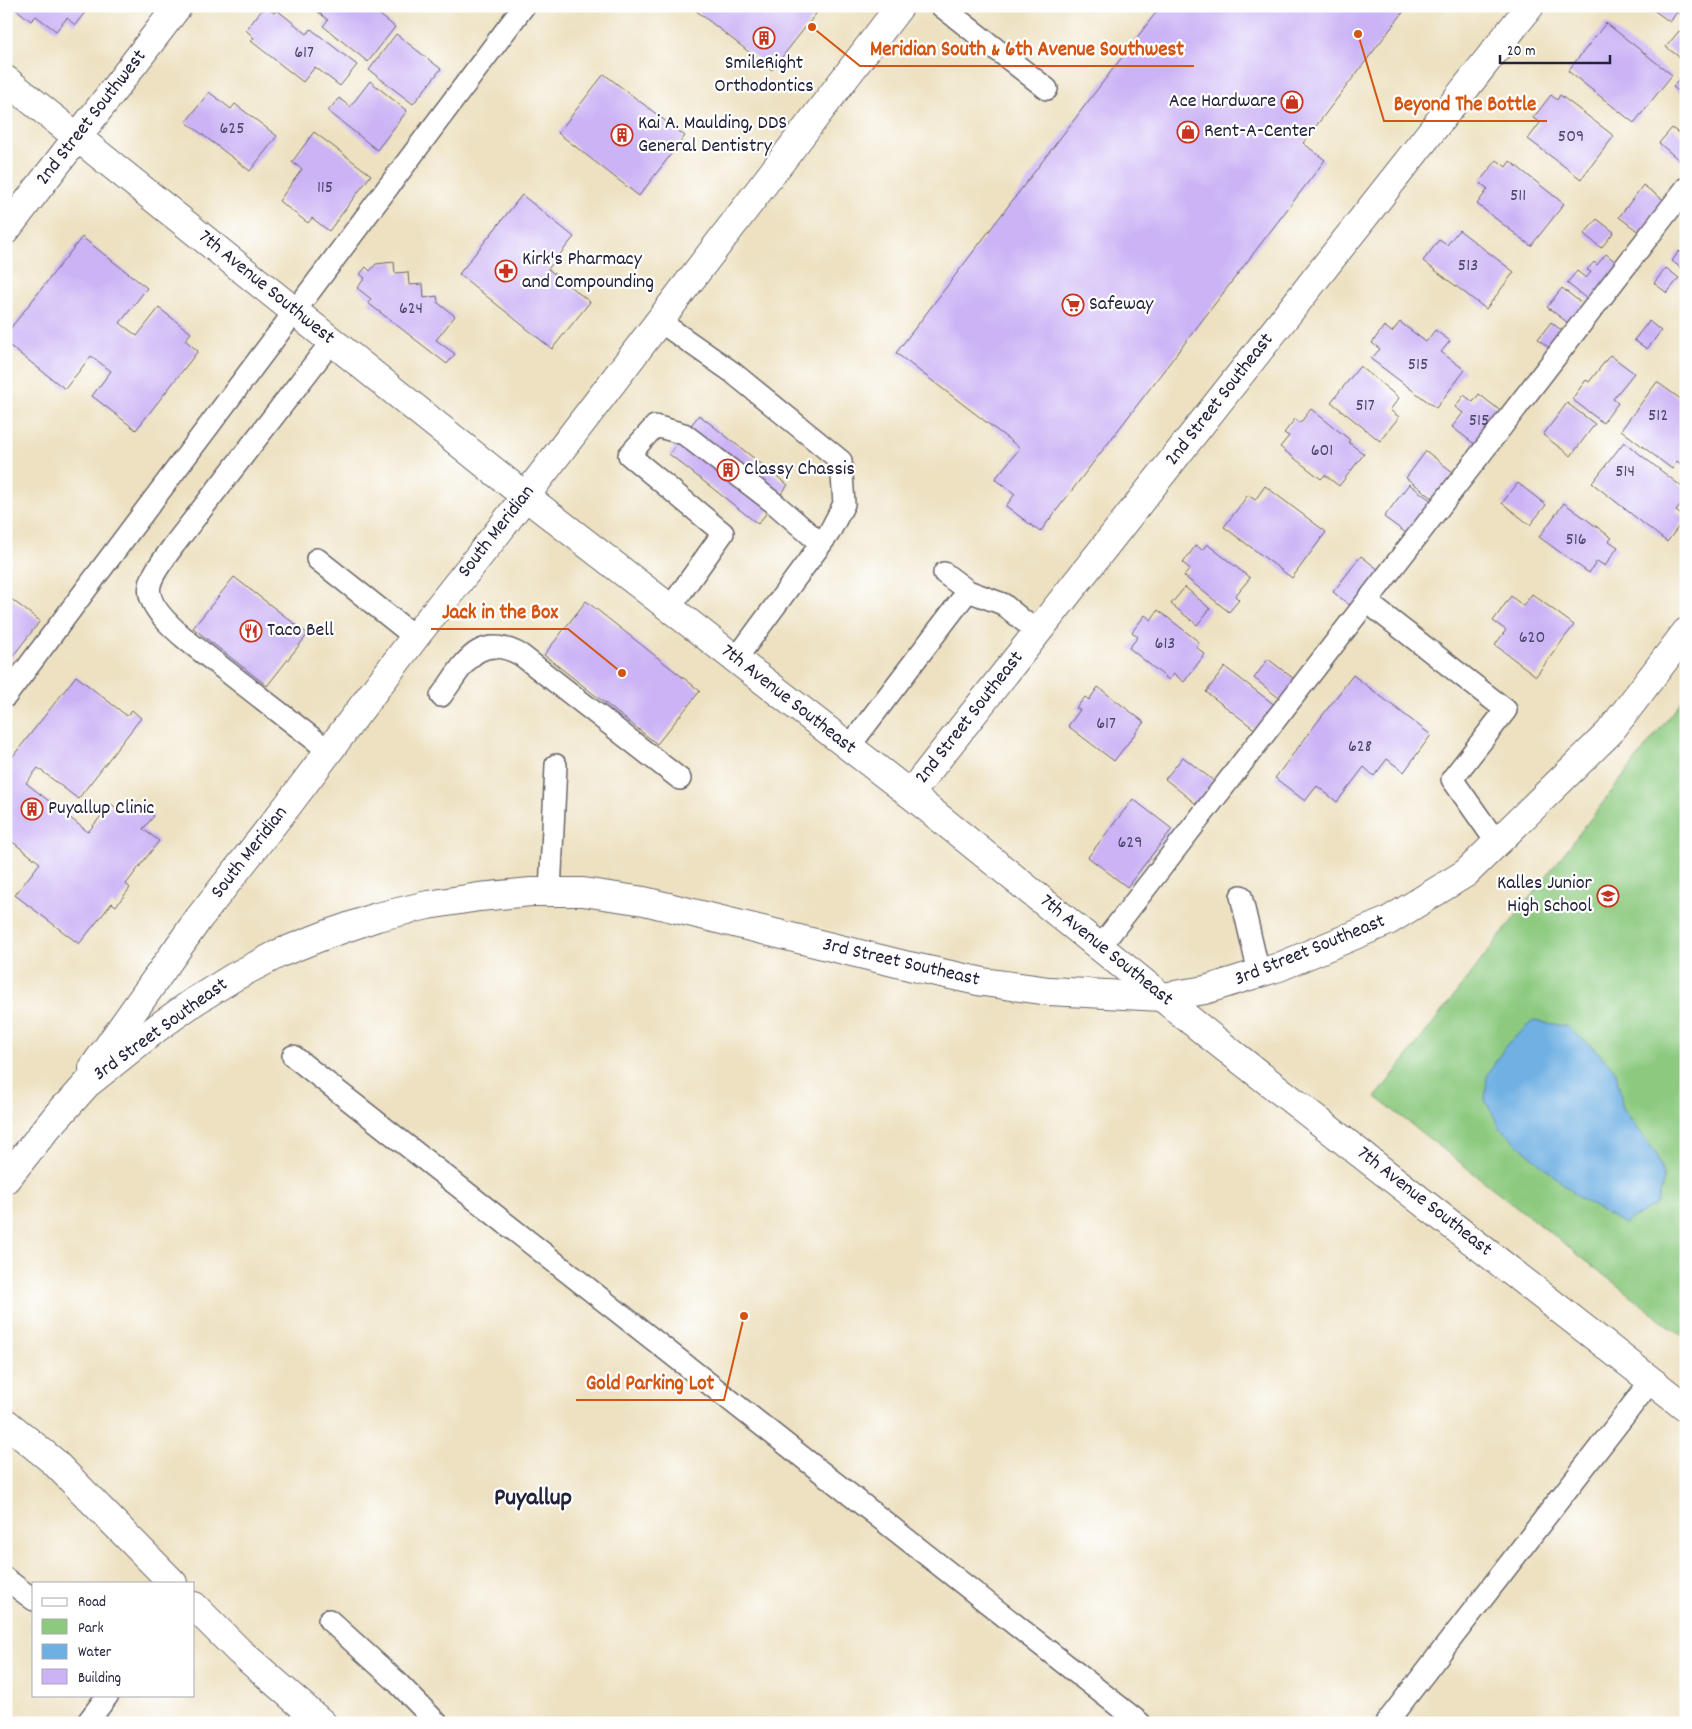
<svg xmlns="http://www.w3.org/2000/svg" width="1692" height="1729" font-family="Dekko,sans-serif">
	<style>
		.green { fill: #8dca80; stroke: #58765e }
		.water { fill: #6fb0e3; stroke: #48698f }
		.building { fill: #cbb3f5 }
		.lines { fill: none; stroke-linecap: round; stroke-linejoin: round }
		.lane-casing { stroke: #69656a; stroke-width: 24 }
		.street-casing { stroke: #69656a; stroke-width: 30 }
		.secondary-casing { stroke: #69656a; stroke-width: 30 }
		.primary-casing { stroke: #69656a; stroke-width: 30 }
		.lane { stroke: #fff; stroke-width: 21 }
		.street { stroke: #fff; stroke-width: 28 }
		.secondary { stroke: #fff; stroke-width: 28 }
		.primary { stroke: #fff; stroke-width: 28 }
		.labels { text-anchor: middle; dominant-baseline: central; stroke-width: 4.5; stroke-linejoin: round; paint-order: stroke }
		.number-label { font-size: 18px; fill: #4c466a }
		.poi-label { font-size: 20px; fill: #22223b; stroke: #fff; text-anchor: start }
		.street-label { font-size: 20px; fill: #22223b; stroke: #fff }
		.district-label { font-size: 25px; font-weight: bold; fill: #22223b; stroke: #fff }
		.leader { fill: none; stroke: #d45411; stroke-width: 2 }
		.callout-dot { fill: #d45411; stroke: #fff; stroke-width: 2 }
		.callout-label { font-size: 21px; text-anchor: middle; font-weight: bold; fill: #d45411; stroke: #fff; stroke-width: 4.5; stroke-linejoin: round; paint-order: stroke }
	</style>
	<rect width="100%" height="100%" fill="#fff"/>
	<filter id="ink" filterUnits="userSpaceOnUse"><feTurbulence type="fractalNoise" baseFrequency=".02" numOctaves="2"/><feDisplacementMap in="SourceGraphic" scale="10" xChannelSelector="R" yChannelSelector="G"/><feConvolveMatrix kernelMatrix="1 2 1 2 8 2 1 2 1" color-interpolation-filters="sRGB"/></filter>
	<filter id="wash" filterUnits="userSpaceOnUse"><feTurbulence type="fractalNoise" baseFrequency=".0096" numOctaves="4" result="noise"/><feDisplacementMap in="SourceGraphic" scale="20" xChannelSelector="R" yChannelSelector="G"/><feGaussianBlur stdDeviation="1.12" result="paint"/><feColorMatrix in="noise" values="0 0 0 0 0 0 0 0 0 0 0 0 0 0 0 0 0 1.4 0 .05"/><feComposite in="paint" operator="in"/></filter>
	<g filter="url(#wash)">
		<rect width="100%" height="100%" fill="#ede1c1"/>
		<!-- green -->
		<path class="green" d="M1686 695V1339L1376 1097Z"/>
		<!-- water -->
		<path class="water" d="M1533 1021 1566 1026 1595 1049 1616 1071 1623 1108 1657 1155 1664 1180 1657 1204 1624 1224 1578 1197 1501 1129 1485 1100 1487 1076 1506 1045Z"/>
		<g id="blocks">
			<!-- building -->
			<g class="building">
				<path d="M12 6H90L75 25 67 18 56 31 36 16 31 21Z"/>
				<path d="M265 6 274 13 277 10 307 34 311 29 357 65 340 86 315 67 303 82 251 41 254 38 246 30Z"/>
				<path d="M311 6H369L395 27 368 62 323 26 328 20Z"/>
				<path d="M690 6H822L772 70Z"/>
				<path d="M1161 6H1408L1303 143 1325 160 1040 532 1006 506 1015 494 995 479 1020 448 896 353Z"/>
				<path d="M1648 6H1686V9L1681 15 1677 12 1670 22Z"/>
				<path d="M1606 23 1672 75 1634 123 1568 71Z"/>
				<path d="M1679 31 1686 36V62L1666 47Z"/>
				<path d="M396 34 441 69 413 104 369 70Z"/>
				<path d="M1686 70V97L1673 87Z"/>
				<path d="M604 74 685 136 639 196 558 133Z"/>
				<path d="M370 81 407 111 377 150 328 111 339 98 350 107Z"/>
				<path d="M209 92 231 109 235 104 277 136 250 171 186 122Z"/>
				<path d="M1551 95 1557 100 1560 95 1614 136 1581 179 1528 139 1540 123 1533 118Z"/>
				<path d="M1672 128 1686 139V166L1659 143Z"/>
				<path d="M314 132 371 175 329 231 312 218 308 223 279 201 302 169 292 162Z"/>
				<path d="M1497 160 1506 167 1510 161 1564 204 1531 246 1477 204 1488 189 1479 182Z"/>
				<path d="M1643 185 1669 204 1644 236 1619 217Z"/>
				<path d="M522 195 574 237 548 269 590 302 552 349 459 274Z"/>
				<path d="M1597 219 1614 232 1601 248 1584 234Z"/>
				<path d="M1459 230 1514 272 1486 309 1423 261 1439 240 1447 245Z"/>
				<path d="M82 237 147 288 120 323 137 336 159 308 191 333 185 340 198 351 136 430 92 396 111 371 91 356 65 389 6 343V334Z"/>
				<path d="M1679 251 1686 256V272L1672 261Z"/>
				<path d="M1606 254 1621 266 1592 303 1567 283 1577 271 1586 278 1591 272 1587 270 1594 262 1597 265Z"/>
				<path d="M394 262 395 273 408 272 409 285 423 284 424 298 437 296 438 303 455 316 436 340 455 354 447 364 368 303 371 299 357 288 365 278 360 274 366 267 370 271 376 264Z"/>
				<path d="M1666 268 1679 278 1667 293 1654 283Z"/>
				<path d="M1562 288 1589 309 1575 328 1547 307Z"/>
				<path d="M1649 321 1661 331 1647 349 1634 340Z"/>
				<path d="M1400 322 1426 342 1435 330 1450 341 1441 352 1465 370 1436 408 1371 359 1380 349 1372 343 1384 326 1392 332Z"/>
				<path d="M1551 322 1566 334 1553 351 1538 339Z"/>
				<path d="M1610 355 1634 373 1613 399 1618 403 1603 423 1572 399 1586 380 1589 382Z"/>
				<path d="M1360 366 1399 398 1390 410 1399 417 1380 441 1331 402Z"/>
				<path d="M1657 382 1686 403V468L1677 461 1672 469 1621 430Z"/>
				<path d="M1479 394 1507 416 1481 449 1452 427 1463 413 1455 407 1464 395 1473 402Z"/>
				<path d="M1567 403 1595 424 1571 456 1543 435Z"/>
				<path d="M1311 409 1350 440 1348 442 1364 454 1339 486 1325 475 1321 479 1280 447 1289 436 1284 433 1295 419 1300 423Z"/>
				<path d="M699 415 788 485 758 524 669 454Z"/>
				<path d="M1624 442 1686 490V499L1676 511 1685 518 1667 542 1592 483Z"/>
				<path d="M1426 451 1454 473 1434 499 1406 478Z"/>
				<path d="M1518 483 1546 505 1530 525 1502 503Z"/>
				<path d="M1409 484 1437 505 1413 538 1384 517Z"/>
				<path d="M1265 486 1326 532 1292 578 1224 527 1248 495 1255 500Z"/>
				<path d="M1564 503 1612 538 1609 541 1618 547 1605 566 1597 561 1589 573 1539 537Z"/>
				<path d="M1207 544 1250 578 1235 596 1239 600 1229 612 1184 576 1190 569 1183 563 1196 545 1202 550Z"/>
				<path d="M1361 556 1384 574 1356 610 1333 592Z"/>
				<path d="M234 577 308 634 267 686 193 628Z"/>
				<path d="M1185 587 1210 609 1197 625 1171 604Z"/>
				<path d="M1532 594 1574 625 1536 676 1495 645 1506 630 1493 621 1511 596 1523 606Z"/>
				<path d="M6 595 40 621 6 665Z"/>
				<path d="M586 601 700 691 657 744 544 655Z"/>
				<path d="M1158 610 1199 642 1196 647 1205 654 1184 682 1174 674 1169 680 1129 648 1138 637 1132 632 1145 615 1151 620Z"/>
				<path d="M1268 659 1298 682 1284 702 1254 678Z"/>
				<path d="M1225 667 1280 709 1261 734 1206 692Z"/>
				<path d="M1353 675 1431 735 1404 772 1387 759 1374 776 1364 767 1337 802 1317 786 1305 801 1275 778Z"/>
				<path d="M76 676 127 716 132 710 141 718 78 799 38 768 26 783 88 832 111 804 124 814 134 800 154 816 143 829 159 841 126 884 130 888 116 906 112 903 79 944 15 895 40 863 6 837V765Z"/>
				<path d="M1098 687 1144 722 1114 761 1068 726 1080 710 1076 708 1085 697 1089 700Z"/>
				<path d="M1183 757 1214 781 1196 804 1165 779Z"/>
				<path d="M1133 799 1172 829 1127 887 1088 857Z"/>
			</g>
		</g>
	</g>
	<g filter="url(#ink)">
		<use href="#blocks" fill-opacity="0" stroke="#69656a" stroke-width="1"/>
		<g class="lines">
			<!-- lane casing -->
			<g class="lane-casing">
				<g id="lane">
					<path d="M941 6 1047 89"/>
					<path d="M659 321 732 372 841 461 844 504 829 533 736 659"/>
					<path d="M317 559 415 637"/>
					<path d="M944 573 968 591 1003 604 1037 632"/>
					<path d="M1367 602 1506 710 1452 779 1497 843"/>
					<path d="M670 608 723 533 629 455 655 426 684 434 774 503 821 544"/>
					<path d="M6 696 524 6"/>
					<path d="M441 696C464 665 477 631 521 655L680 779"/>
					<path d="M849 747 968 591"/>
					<path d="M329 751 189 642C176 631 145 606 150 585 153 571 166 557 174 545L332 341"/>
					<path d="M550 892 556 765"/>
					<path d="M1241 896 1259 973"/>
					<path d="M1100 947 1686 188"/>
					<path d="M293 1056 1140 1723"/>
					<path d="M6 1579 34 1600"/>
					<path d="M329 1620 396 1681 437 1723"/>
					<path d="M87 1723 108 1695"/>
					<path d="M1386 1723 1651 1381"/>
				</g>
			</g>
			<!-- street casing -->
			<g class="street-casing">
				<g id="street">
					<path d="M6 230 178 6"/>
					<path d="M910 794 1530 6"/>
					<path d="M6 1423 53 1461 173 1583"/>
					<path d="M194 1606 239 1651 322 1723"/>
				</g>
			</g>
			<!-- secondary casing -->
			<g class="secondary-casing">
				<path id="secondary" d="M6 80 525 496 910 794 1210 1036 1686 1408"/>
			</g>
			<!-- primary casing -->
			<g class="primary-casing">
				<g id="primary">
					<path d="M93 1068 199 918 288 805 415 637 498 532 900 6"/>
					<path d="M53 1122 87 1084 157 1028 195 1001 234 977 280 953 328 934 377 917 428 905 479 897 531 892H583L644 901 909 966 983 982 1049 991 1162 997 1205 990 1240 979 1279 967 1388 921 1466 873 1609 733 1686 632"/>
					<path d="M6 1179 63 1108"/>
				</g>
			</g>
			<!-- lane -->
			<use href="#lane" class="lane"/>
			<!-- street -->
			<use href="#street" class="street"/>
			<!-- secondary -->
			<use href="#secondary" class="secondary"/>
			<!-- primary -->
			<use href="#primary" class="primary"/>
		</g>
	</g>
	<!-- icons -->
	<defs>
		<g id="building-ring" transform="scale(1.125)"><circle r="9.5" fill="#fff" stroke="#c8321e" stroke-width="1.5"/><path d="M-4-6H4V6H1V3H-1V6H-4ZM-2.5-4.3h1.7v1.8h-1.7ZM.8-4.3h1.7v1.8H.8ZM-2.5-1h1.7V.8h-1.7ZM.8-1h1.7V.8H.8Z" fill="#c8321e"/></g>
		<g id="shop-ring" transform="scale(1.125)"><circle r="9.5" fill="#fff" stroke="#c8321e" stroke-width="1.5"/><path d="M-5-2.5h2.3a2.7 3.5 0 0 1 5.4 0H5L5.5 6h-11ZM-1.5-2.5h3a1.5 2.3 0 0 0-3 0Z" fill="#c8321e"/></g>
		<g id="pharmacy-ring" transform="scale(1.125)"><circle r="9.5" fill="#fff" stroke="#c8321e" stroke-width="1.5"/><path d="M-2-6h4v4h4v4h-4v4h-4v-4h-4v-4h4Z" fill="#c8321e"/></g>
		<g id="supermarket-ring" transform="scale(1.125)"><circle r="9.5" fill="#fff" stroke="#c8321e" stroke-width="1.5"/><path d="M-6-5.5h2.5l.6 2H6L4.5 2H-2.5L-4.4-4H-6ZM-1.5 3.2a1.3 1.3 0 1 0 .1 0ZM3 3.2a1.3 1.3 0 1 0 .1 0Z" fill="#c8321e"/></g>
		<g id="restaurant-ring" transform="scale(1.125)"><circle r="9.5" fill="#fff" stroke="#c8321e" stroke-width="1.5"/><path d="M-5-6h1v4h1v-4h1v4h1v-4h1v5L-1.5 .5V6h-2V.5L-5-1ZM5-6V6H3V1.5H1.5Q1.5-4 5-6Z" fill="#c8321e"/></g>
		<g id="school-ring" transform="scale(1.125)"><circle r="9.5" fill="#fff" stroke="#c8321e" stroke-width="1.5"/><path d="M0-5L7-2L0 1L-7-2ZM-4 1L0 2.5L4 1V4Q0 6-4 4Z" fill="#c8321e"/></g>
	</defs>
	<g fill-rule="evenodd">
		<use href="#building-ring" x="764" y="38"/>
		<use href="#shop-ring" x="1292" y="102"/>
		<use href="#shop-ring" x="1188" y="132"/>
		<use href="#building-ring" x="622" y="135"/>
		<use href="#pharmacy-ring" x="506" y="271"/>
		<use href="#supermarket-ring" x="1073" y="305"/>
		<use href="#building-ring" x="728" y="470"/>
		<use href="#restaurant-ring" x="251" y="631"/>
		<use href="#building-ring" x="32" y="809"/>
		<use href="#school-ring" x="1608" y="896"/>
	</g>
	<g class="labels">
		<!-- number labels -->
		<g class="number-label">
			<text x="304" y="53">617</text>
			<text x="232" y="129">625</text>
			<text x="1571" y="137">509</text>
			<text x="325" y="188">115</text>
			<text x="1518" y="196">511</text>
			<text x="1468" y="266">513</text>
			<text x="411" y="309">624</text>
			<text x="1418" y="365">515</text>
			<text x="1365" y="406">517</text>
			<text x="1658" y="416">512</text>
			<text x="1479" y="421">515</text>
			<text x="1322" y="451">601</text>
			<text x="1625" y="472">514</text>
			<text x="1576" y="540">516</text>
			<text x="1532" y="638">620</text>
			<text x="1165" y="644">613</text>
			<text x="1106" y="724">617</text>
			<text x="1360" y="747">628</text>
			<text x="1130" y="843">629</text>
		</g>
		<!-- poi labels -->
		<g class="poi-label">
			<text x="764" y="64" text-anchor="middle">SmileRight<tspan x="764" dy="23">Orthodontics</tspan></text>
			<text x="1276" y="102" text-anchor="end">Ace Hardware</text>
			<text x="638" y="124">Kai A. Maulding, DDS<tspan x="638" dy="23">General Dentistry</tspan></text>
			<text x="1204" y="132">Rent-A-Center</text>
			<text x="522" y="260">Kirk's Pharmacy<tspan x="522" dy="23">and Compounding</tspan></text>
			<text x="1089" y="305">Safeway</text>
			<text x="744" y="470">Classy Chassis</text>
			<text x="267" y="631">Taco Bell</text>
			<text x="48" y="809">Puyallup Clinic</text>
			<text x="1592" y="884" text-anchor="end">Kalles Junior<tspan x="1592" dy="23">High School</tspan></text>
		</g>
		<!-- street labels -->
		<g class="street-label">
			<text transform="translate(92 118) rotate(-52)">2nd Street Southwest</text>
			<text transform="translate(266 288) rotate(39)">7th Avenue Southwest</text>
			<text transform="translate(1220 400) rotate(-52)">2nd Street Southeast</text>
			<text transform="translate(497 532) rotate(-52)">South Meridian</text>
			<text transform="translate(788 700) rotate(38)">7th Avenue Southeast</text>
			<text transform="translate(970 718) rotate(-52)">2nd Street Southeast</text>
			<text transform="translate(250 853) rotate(-52)">South Meridian</text>
			<text transform="translate(1106 951) rotate(39)">7th Avenue Southeast</text>
			<text transform="translate(1310 951) rotate(-22)">3rd Street Southeast</text>
			<text transform="translate(901 963) rotate(13)">3rd Street Southeast</text>
			<text transform="translate(161 1030) rotate(-36)">3rd Street Southeast</text>
			<text transform="translate(1424 1202) rotate(38)">7th Avenue Southeast</text>
		</g>
		<!-- district labels -->
		<g class="district-label">
			<text x="533" y="1499">Puyallup</text>
		</g>
	</g>
	<!-- callouts -->
	<path class="leader" d="M812 27L860 66H1194M1358 34L1384 121H1547M622 673L568 629H431M744 1316L724 1400H576"/>
	<g class="callout-dot">
		<circle cx="812" cy="27" r="5"/>
		<circle cx="1358" cy="34" r="5"/>
		<circle cx="622" cy="673" r="5"/>
		<circle cx="744" cy="1316" r="5"/>
	</g>
	<g class="callout-label">
		<text x="1027" y="55">Meridian South &amp; 6th Avenue Southwest</text>
		<text x="1465" y="110">Beyond The Bottle</text>
		<text x="500" y="618">Jack in the Box</text>
		<text x="650" y="1389">Gold Parking Lot</text>
	</g>
	<!-- margin -->
	<rect width="1692" height="1729" fill="none" stroke="#fff" stroke-width="25"/>
	<!-- legend -->
	<rect x="32" y="1582" width="162" height="115" fill="#ffffff" stroke="#a7a7b1"/>
	<rect x="42" y="1598" width="25" height="8" fill="#ffffff" stroke="#a7a7b1"/>
	<text x="78" y="1606" font-size="15" fill="#22223b">Road</text>
	<rect x="42" y="1619" width="25" height="15" fill="#8dca80" stroke="#a7a7b1"/>
	<text x="78" y="1632" font-size="15" fill="#22223b">Park</text>
	<rect x="42" y="1644" width="25" height="15" fill="#6fb0e3" stroke="#a7a7b1"/>
	<text x="78" y="1656" font-size="15" fill="#22223b">Water</text>
	<rect x="42" y="1669" width="25" height="15" fill="#cbb3f5" stroke="#a7a7b1"/>
	<text x="78" y="1682" font-size="15" fill="#22223b">Building</text>
	<!-- scale -->
	<path d="M1500 55v8h110v-8" fill="none" stroke="#22223b" stroke-width="2.5"/>
	<text x="1507" y="55" font-size="15" fill="#22223b" stroke="#ffffff" stroke-width="4" paint-order="stroke">20 m</text>
</svg>
